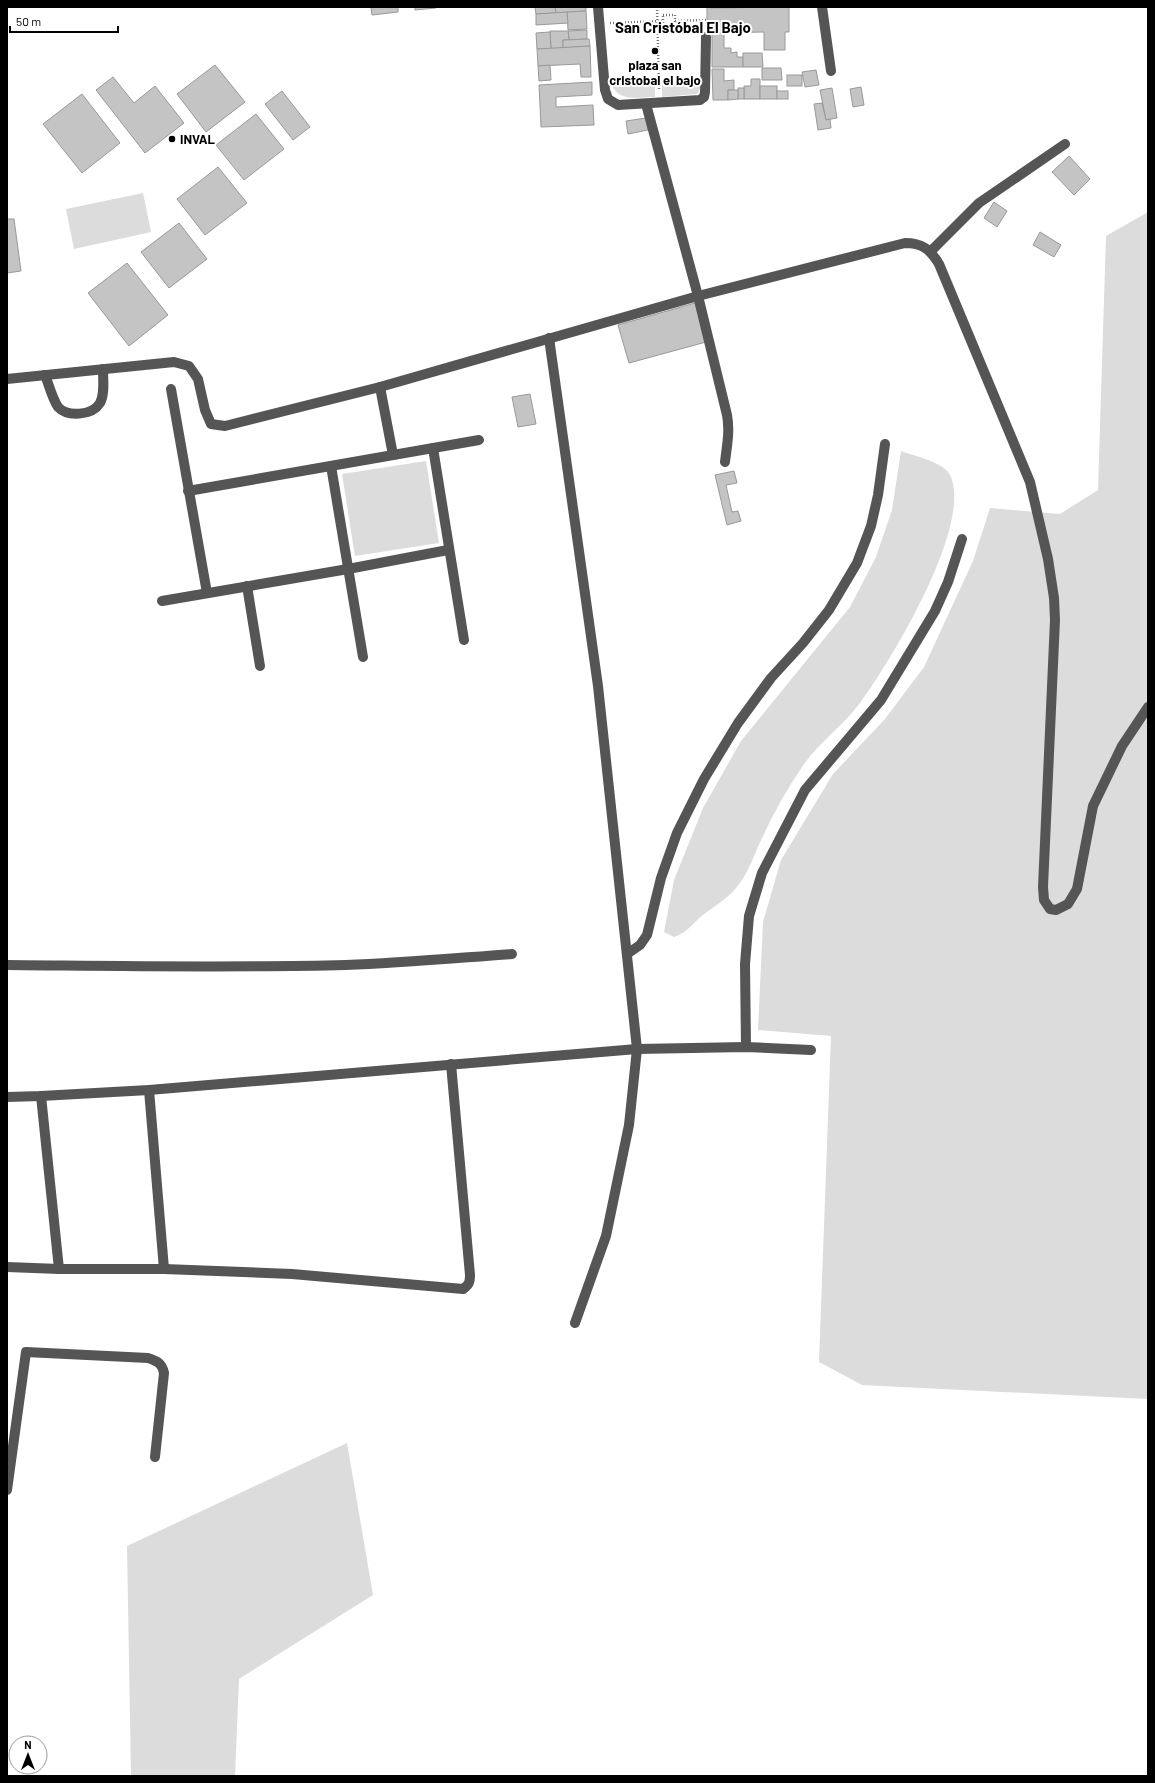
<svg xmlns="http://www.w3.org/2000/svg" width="1155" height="1783" font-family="Barlow,sans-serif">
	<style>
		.green { fill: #dcdcdc }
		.building { fill: #c4c4c4; stroke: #999 }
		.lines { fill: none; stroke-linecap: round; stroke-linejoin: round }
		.path { stroke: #777; stroke-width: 2.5; stroke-dasharray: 1 2; stroke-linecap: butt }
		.minor { stroke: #555; stroke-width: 10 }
		.poi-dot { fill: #000; stroke: #fff; stroke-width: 1.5 }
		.labels { text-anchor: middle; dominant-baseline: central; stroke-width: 4; stroke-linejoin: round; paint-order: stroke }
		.poi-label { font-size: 13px; font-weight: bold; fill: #000; stroke: #fff }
		.quarter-label { font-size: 15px; font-weight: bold; fill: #000; stroke: #fff }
	</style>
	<rect width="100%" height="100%" fill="#fff"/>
	<!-- green -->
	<g class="green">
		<path d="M701 80 700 89 697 94 662 97V81Z"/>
		<path d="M655 81V97C638 97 617 103 611 82Z"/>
		<path d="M143 193 151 232 74 249 66 209Z"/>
		<path d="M1148 212V1399L862 1385 819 1362 831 1036 758 1030 763 922 781 860 833 774 885 719 924 667 973 561 990 508 1060 514 1098 490 1106 236Z"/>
		<path d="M901 451C914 456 944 462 950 475 974 524 890 663 860 703 843 726 818 743 802 767 787 789 774 812 763 836 754 854 749 873 736 888 726 900 714 906 703 915 692 924 688 932 674 937L664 932 674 880 703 808 741 741 850 607 876 557 892 510Z"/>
		<path d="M426 461 439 543 355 556 342 474Z"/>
		<path d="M347 1443 373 1595 239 1679 235 1776H131L127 1546Z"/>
	</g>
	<!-- building -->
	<g class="building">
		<path d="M371 7H398V12L372 15Z"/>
		<path d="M415 7H436V8L415 10Z"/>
		<path d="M535 7H555L556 13 536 14Z"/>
		<path d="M555 7H586V11L556 13Z"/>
		<path d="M707 7H789V32H785V50H764V32L707 33Z"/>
		<path d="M711 7H785L711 8Z"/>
		<path d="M586 11 587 29 568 30 567 12Z"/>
		<path d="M567 12 568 23 536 25V14Z"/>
		<path d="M587 30V39L569 40 568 31Z"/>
		<path d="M568 31 569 40H563V48L551 49 550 31Z"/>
		<path d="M550 32 551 49H537L536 33Z"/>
		<path d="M712 33H724V48H731V53L737 52V57H743V67H712Z"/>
		<path d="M589 39 590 46 563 48V40Z"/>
		<path d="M590 46 591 77H581L580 64 538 66 537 49Z"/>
		<path d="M743 53H762L763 67H743Z"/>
		<path d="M215 65 245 102 206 132 177 94Z"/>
		<path d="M550 65 551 80 539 81 538 66Z"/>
		<path d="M762 68H781L782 80H762Z"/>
		<path d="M712 69H724V81L734 80V90H728V100H713Z"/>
		<path d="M816 70 819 85 805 87 802 72Z"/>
		<rect x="787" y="75" width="15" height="11"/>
		<path d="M113 77 134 103 155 86 184 123 145 153 96 90Z"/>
		<path d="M751 79H760V99H744V86H751Z"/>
		<path d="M592 82V95L556 97V107L593 105 594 125 541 127 539 85Z"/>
		<rect x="760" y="86" width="17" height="13"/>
		<path d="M861 87 864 105 853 107 850 89Z"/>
		<rect x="738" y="88" width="6" height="11"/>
		<path d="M832 88 837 118 826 120 820 90Z"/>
		<path d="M728 90H738V99L728 100Z"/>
		<path d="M282 91 310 127 293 140 265 104Z"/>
		<rect x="777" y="91" width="11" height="8"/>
		<path d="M82 94 120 143 82 173 43 124Z"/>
		<path d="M822 103 826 120 830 119 831 128 818 130 814 104Z"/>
		<path d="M256 114 284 149 244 180 216 145Z"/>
		<path d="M646 118 648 130 628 134 626 121Z"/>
		<path d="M1069 156 1090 179 1074 195 1052 172Z"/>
		<path d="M218 167 247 203 205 235 177 199Z"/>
		<path d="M994 202 1007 211 997 227 984 218Z"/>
		<path d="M7 219H14L21 271 7 273Z"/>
		<path d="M179 223 207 259 169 288 141 252Z"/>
		<path d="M1040 232 1061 245 1054 257 1033 245Z"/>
		<path d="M127 263 168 315 129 346 88 293Z"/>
		<path d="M695 303 706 342 629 363 618 325Z"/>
		<path d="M530 394 536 424 518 427 512 397Z"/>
		<path d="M734 471 737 483 726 485 732 512 738 511 741 521 727 525 715 475Z"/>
	</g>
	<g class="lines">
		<!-- path -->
		<g class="path">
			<path d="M657 7 659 90"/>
			<path d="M663 15H675V26L663 27Z"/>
			<path d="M675 21 707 20"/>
			<path d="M610 23 663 21"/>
		</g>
		<!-- minor -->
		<g class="minor">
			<path d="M598 7 605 90 608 99 618 105 700 100 704 97 705 92 706 37"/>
			<path d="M822 7 831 71"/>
			<path d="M646 104 698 296 727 415C730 431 727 445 725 462"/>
			<path d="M931 251 979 203 1065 144"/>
			<path d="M549 338 598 686 637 1049 629 1125 606 1236 575 1323"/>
			<path d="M45 375C49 385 52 398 58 407 67 417 92 416 100 403 105 394 103 380 103 369"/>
			<path d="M7 379 174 362 189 366 198 379 205 410 211 424 225 426 380 387 698 296 905 243C922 243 930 249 939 264L1030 482 1048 559 1054 598 1055 620 1043 887 1044 900 1050 909 1056 910 1068 904 1077 889 1093 806 1122 746 1148 707"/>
			<path d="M380 387 393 455"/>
			<path d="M171 389 207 593"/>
			<path d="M433 448 464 640"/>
			<path d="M331 466 363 657"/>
			<path d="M188 491 479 440"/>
			<path d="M247 586 260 666"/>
			<path d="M162 601 348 569 448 550"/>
			<path d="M627 954 640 945 647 935 661 878 677 833 704 779 738 723 771 678 803 643 829 610 857 563 871 526 878 495 885 444"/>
			<path d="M7 965C120 966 233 968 346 965 401 963 456 958 512 954"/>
			<path d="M746 1047 745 964 749 916 762 873 805 790 881 700 935 611 948 582 962 539"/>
			<path d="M149 1090 164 1269"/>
			<path d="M41 1096 59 1269"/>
			<path d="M7 1097 41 1096 149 1090 637 1049 746 1047 811 1050"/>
			<path d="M7 1267 59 1269H164L292 1274 463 1289C469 1285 470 1282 470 1275L451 1064"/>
			<path d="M7 1490 26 1352 148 1358C157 1361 162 1363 164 1373L155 1457"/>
		</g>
	</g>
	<!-- markers -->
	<g class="poi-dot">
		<circle cx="655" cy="51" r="4"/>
		<circle cx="172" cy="139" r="4"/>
	</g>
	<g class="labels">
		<!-- poi labels -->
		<g class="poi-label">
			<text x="655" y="65">plaza san<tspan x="655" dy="15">cristobal el bajo</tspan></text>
			<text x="180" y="139" text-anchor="start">INVAL</text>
		</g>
		<!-- quarter labels -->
		<g class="quarter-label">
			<text x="683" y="27">San Cristóbal El Bajo</text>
		</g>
	</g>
	<!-- border -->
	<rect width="1155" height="1783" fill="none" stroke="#000000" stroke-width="16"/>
	<!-- north arrow -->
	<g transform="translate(28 1755)"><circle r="19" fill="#ffffff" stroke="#999999"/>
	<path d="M0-3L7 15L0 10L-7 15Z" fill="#000000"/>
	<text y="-6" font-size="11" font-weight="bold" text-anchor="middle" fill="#000000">N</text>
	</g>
	<!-- scale -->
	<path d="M10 26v6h108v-6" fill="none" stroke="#000000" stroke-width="2"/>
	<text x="16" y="26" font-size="12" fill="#000000" stroke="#ffffff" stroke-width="3" paint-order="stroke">50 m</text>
</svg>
